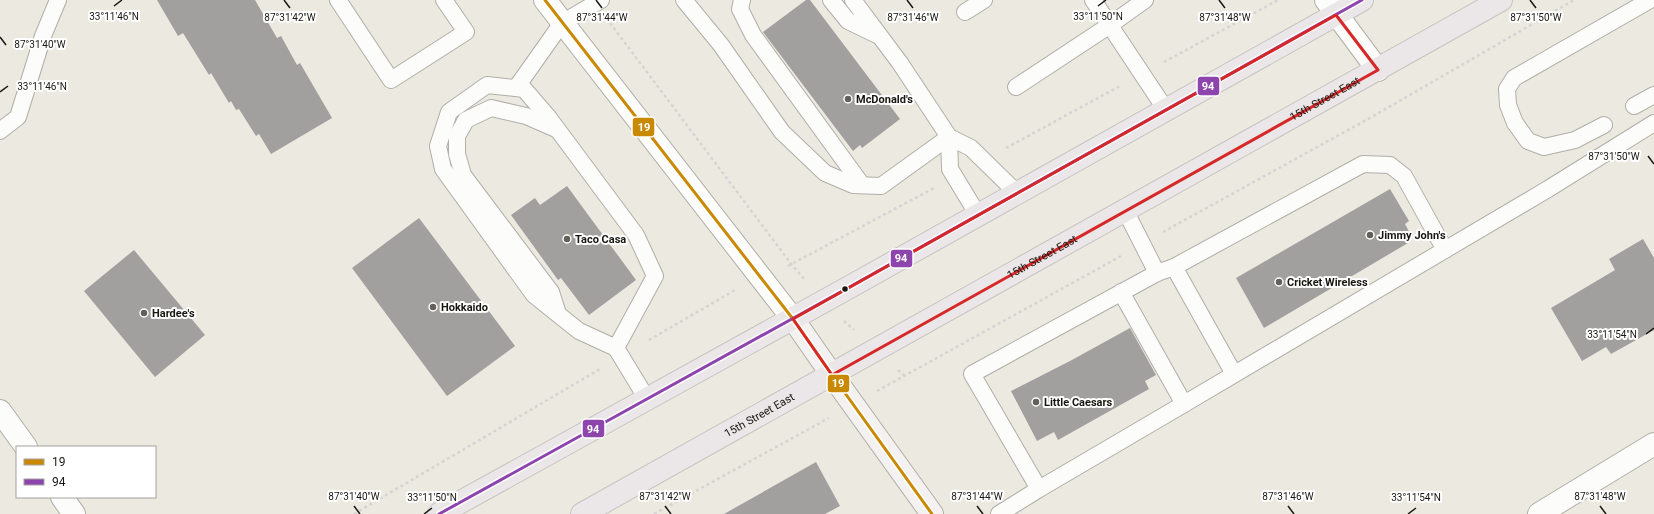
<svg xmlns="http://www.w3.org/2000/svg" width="1654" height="514" font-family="Roboto,sans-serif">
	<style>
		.building { fill: #a2a09f }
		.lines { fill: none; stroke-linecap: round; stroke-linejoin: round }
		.lane-casing { stroke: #b0aea7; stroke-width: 18 }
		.street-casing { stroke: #b0aea7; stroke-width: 24 }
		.secondary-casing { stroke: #b0aea7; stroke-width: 24 }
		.primary-casing { stroke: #c5c4c0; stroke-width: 24 }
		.path { stroke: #d5d4d2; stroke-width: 2.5; stroke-dasharray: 3 3; stroke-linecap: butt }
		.lane { stroke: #fcfcfa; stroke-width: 16 }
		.street { stroke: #fcfcfa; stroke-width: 22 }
		.secondary { stroke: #f4f2f1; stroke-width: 22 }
		.primary { stroke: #ebe6e7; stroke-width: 22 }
		.bus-1-casing { stroke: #fff; stroke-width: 6 }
		.bus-2-casing { stroke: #fff; stroke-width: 6 }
		.bus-1 { stroke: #ca8903; stroke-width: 3 }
		.bus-2 { stroke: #8e44ad; stroke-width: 3 }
		.marked { fill: none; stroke: #d62828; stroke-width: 3; stroke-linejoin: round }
		.ticks { fill: none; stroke: #181711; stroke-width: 1.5 }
		.poi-dot { fill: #626059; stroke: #fff; stroke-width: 1.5 }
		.bus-dot { fill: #181711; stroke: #fff; stroke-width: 1.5 }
		.labels { text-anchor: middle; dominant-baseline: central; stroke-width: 4; stroke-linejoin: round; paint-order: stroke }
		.poi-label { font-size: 11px; font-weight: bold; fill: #181711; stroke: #fff; text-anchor: start }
		.street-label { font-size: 11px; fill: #181711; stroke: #fff }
		.ticks-label { font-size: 10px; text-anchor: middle; fill: #181711; stroke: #fff; stroke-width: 4; stroke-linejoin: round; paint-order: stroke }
		.line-badge { stroke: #fff; stroke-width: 1.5 }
		.badge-label { font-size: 11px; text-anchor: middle; font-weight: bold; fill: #fff }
	</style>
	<rect width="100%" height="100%" fill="#ece9e0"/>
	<!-- building -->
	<g class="building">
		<path d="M157 0H255L277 38 281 36 297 65 300 63 332 118 271 154 259 134 256 136 239 109 236 110 231 101 229 103 211 73 209 75 183 33 178 36Z"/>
		<path d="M806 0H810L900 119 862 148 860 145 853 151 763 32Z"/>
		<path d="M567 186 636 280 589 315 561 278 558 280 511 215 535 198 540 205Z"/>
		<path d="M1390 189 1409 221 1405 224 1412 237 1407 240 1408 243 1264 328 1236 278Z"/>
		<path d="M419 218 515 346 447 396 352 268Z"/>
		<path d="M1643 239 1654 258V330L1611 354 1606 347 1582 361 1551 308 1615 270 1609 259Z"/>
		<path d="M134 250 205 335 155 377 84 291Z"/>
		<path d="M1130 328 1156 375 1145 381 1149 389 1058 440 1054 432 1037 441 1011 391 1070 361Z"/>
		<path d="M816 462 840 506 825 514H724Z"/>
	</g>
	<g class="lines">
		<!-- lane casing -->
		<g class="lane-casing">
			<g id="lane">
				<path d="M338 0 391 80 466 32 444 0"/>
				<path d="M684 0 721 45 782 132 825 173 853 185 881 186 949 137"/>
				<path d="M742 0 740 9 753 35 862 185"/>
				<path d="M831 0 848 21 877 35"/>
				<path d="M853 0 900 63 949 137 971 148 1017 193"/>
				<path d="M1093 0 1166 110"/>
				<path d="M965 12 984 0"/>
				<path d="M1016 87 1110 25 1145 0"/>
				<path d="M516 88 562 23 601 0"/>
				<path d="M1634 106 1654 95"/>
				<path d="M1604 125 1575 140 1544 147 1528 141 1515 123 1508 105 1507 89 1514 78 1650 0"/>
				<path d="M556 129 526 116 491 108 466 120 457 136V154L463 175 551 292 558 314"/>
				<path d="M0 131 18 117 43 36 58 0"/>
				<path d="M949 137 950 169 978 215"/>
				<path d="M1125 210 1157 273"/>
				<path d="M1174 267 1234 374"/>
				<path d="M1121 292 1184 404 1039 489 972 374 1157 273 1174 267 1363 164 1390 165 1404 176 1445 250"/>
				<path d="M616 348 655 276 636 235 549 118 524 89 487 85 449 112 438 146 443 169 534 295 579 331 616 348 647 399"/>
				<path d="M1184 404 1548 189 1654 123"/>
				<path d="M999 514 1039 489"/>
			</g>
		</g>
		<!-- street casing -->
		<g class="street-casing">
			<g id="street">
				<path d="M545 0 793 319"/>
				<path d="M1326 0 1378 70"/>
				<path d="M0 411 26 447"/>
				<path d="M62 497 74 514"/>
				<path d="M1539 514 1654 444"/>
			</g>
		</g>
		<!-- secondary casing -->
		<g class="secondary-casing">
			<path id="secondary" d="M793 319 832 375 932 514"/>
		</g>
		<!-- primary casing -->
		<g class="primary-casing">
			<g id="primary">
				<path d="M439 514 846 289 1362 0"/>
				<path id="s1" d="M582 514 1501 0"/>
			</g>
		</g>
		<!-- path -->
		<g class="path">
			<path d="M610 23 792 265 805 280"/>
			<path d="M1164 62 1278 0"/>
			<path d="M1006 148 1120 86"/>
			<path d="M1163 232 1377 114 1574 0"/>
			<path d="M788 266 934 188"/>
			<path d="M844 321 854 330"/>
			<path d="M649 340 735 290"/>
			<path d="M898 370 905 376"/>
			<path d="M877 391 1121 256"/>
			<path d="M354 514 600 369"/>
			<path d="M654 514 829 418"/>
		</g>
		<!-- lane -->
		<use href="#lane" class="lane"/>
		<!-- street -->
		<use href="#street" class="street"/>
		<!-- secondary -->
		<use href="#secondary" class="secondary"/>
		<!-- primary -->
		<use href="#primary" class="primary"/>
		<!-- bus-1 casing -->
		<g class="bus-1-casing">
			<path id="bus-1" d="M545 0 793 319 832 375 932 514"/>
		</g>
		<!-- bus-2 casing -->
		<g class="bus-2-casing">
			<path id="bus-2" d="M439 514 846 289 1362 0"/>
		</g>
		<!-- bus-1 -->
		<use href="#bus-1" class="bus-1"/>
		<!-- bus-2 -->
		<use href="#bus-2" class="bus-2"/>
	</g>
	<!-- marked area -->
	<path class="marked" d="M1336 15 1378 70 832 375 793 319Z"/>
	<!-- ticks -->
	<path class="ticks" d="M284 0 290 8M596 0 602 8M907 0 913 8M1219 0 1225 8M1530 0 1536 8M114 6 122 0M1098 6 1106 0M0 37 6 45M0 92 8 86M1648 156 1654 164M1646 334 1654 328M354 506 360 514M665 506 671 514M977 506 983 514M1288 506 1294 514M1600 506 1606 514M424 514 432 508M1408 514 1416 508"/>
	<!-- markers -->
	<g class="poi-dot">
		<circle cx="848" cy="99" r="4"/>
		<circle cx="1370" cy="235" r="4"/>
		<circle cx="567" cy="239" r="4"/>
		<circle cx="1279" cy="282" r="4"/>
		<circle cx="433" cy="307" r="4"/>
		<circle cx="144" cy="313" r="4"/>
		<circle cx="1036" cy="402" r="4"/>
	</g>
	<circle class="bus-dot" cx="845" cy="289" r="3.5"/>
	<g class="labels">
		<!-- poi labels -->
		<g class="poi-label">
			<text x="856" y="99">McDonald's</text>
			<text x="1378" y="235">Jimmy John's</text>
			<text x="575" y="239">Taco Casa</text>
			<text x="1287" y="282">Cricket Wireless</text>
			<text x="441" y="307">Hokkaido</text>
			<text x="152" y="313">Hardee's</text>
			<text x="1044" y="402">Little Caesars</text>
		</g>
		<!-- street labels -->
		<g class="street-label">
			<text stroke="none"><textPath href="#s1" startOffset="851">15th Street East</textPath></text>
			<text stroke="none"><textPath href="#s1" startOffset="527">15th Street East</textPath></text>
			<text stroke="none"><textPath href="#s1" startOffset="203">15th Street East</textPath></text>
		</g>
	</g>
	<g class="ticks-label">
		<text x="114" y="20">33°11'46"N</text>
		<text x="1098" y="20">33°11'50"N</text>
		<text x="290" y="21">87°31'42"W</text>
		<text x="602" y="21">87°31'44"W</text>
		<text x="913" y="21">87°31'46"W</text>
		<text x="1225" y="21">87°31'48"W</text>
		<text x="1536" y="21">87°31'50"W</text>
		<text x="40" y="48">87°31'40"W</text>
		<text x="42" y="90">33°11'46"N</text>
		<text x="1614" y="160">87°31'50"W</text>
		<text x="1612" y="338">33°11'54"N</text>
		<text x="354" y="500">87°31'40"W</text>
		<text x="665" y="500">87°31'42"W</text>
		<text x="977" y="500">87°31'44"W</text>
		<text x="1288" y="500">87°31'46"W</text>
		<text x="1600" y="500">87°31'48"W</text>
		<text x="432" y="501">33°11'50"N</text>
		<text x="1416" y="501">33°11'54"N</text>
	</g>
	<g class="line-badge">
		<rect x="1197" y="76" width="23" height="20" rx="4" fill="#8e44ad"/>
		<rect x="632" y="117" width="23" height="20" rx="4" fill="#ca8903"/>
		<rect x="890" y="249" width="23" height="19" rx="4" fill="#8e44ad"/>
		<rect x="827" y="374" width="23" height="19" rx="4" fill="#ca8903"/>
		<rect x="582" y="419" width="23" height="19" rx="4" fill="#8e44ad"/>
	</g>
	<g class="badge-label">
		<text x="1208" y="90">94</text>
		<text x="644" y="131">19</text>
		<text x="901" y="262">94</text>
		<text x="838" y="387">19</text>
		<text x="593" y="433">94</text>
	</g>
	<!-- legend -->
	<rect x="16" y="446" width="140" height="52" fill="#ffffff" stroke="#a3a2a0"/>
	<rect x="24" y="459" width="20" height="6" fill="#ca8903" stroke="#a3a2a0"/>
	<text x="52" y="466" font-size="12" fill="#181711">19</text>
	<rect x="24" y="479" width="20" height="6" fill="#8e44ad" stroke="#a3a2a0"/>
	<text x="52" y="486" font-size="12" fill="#181711">94</text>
</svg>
